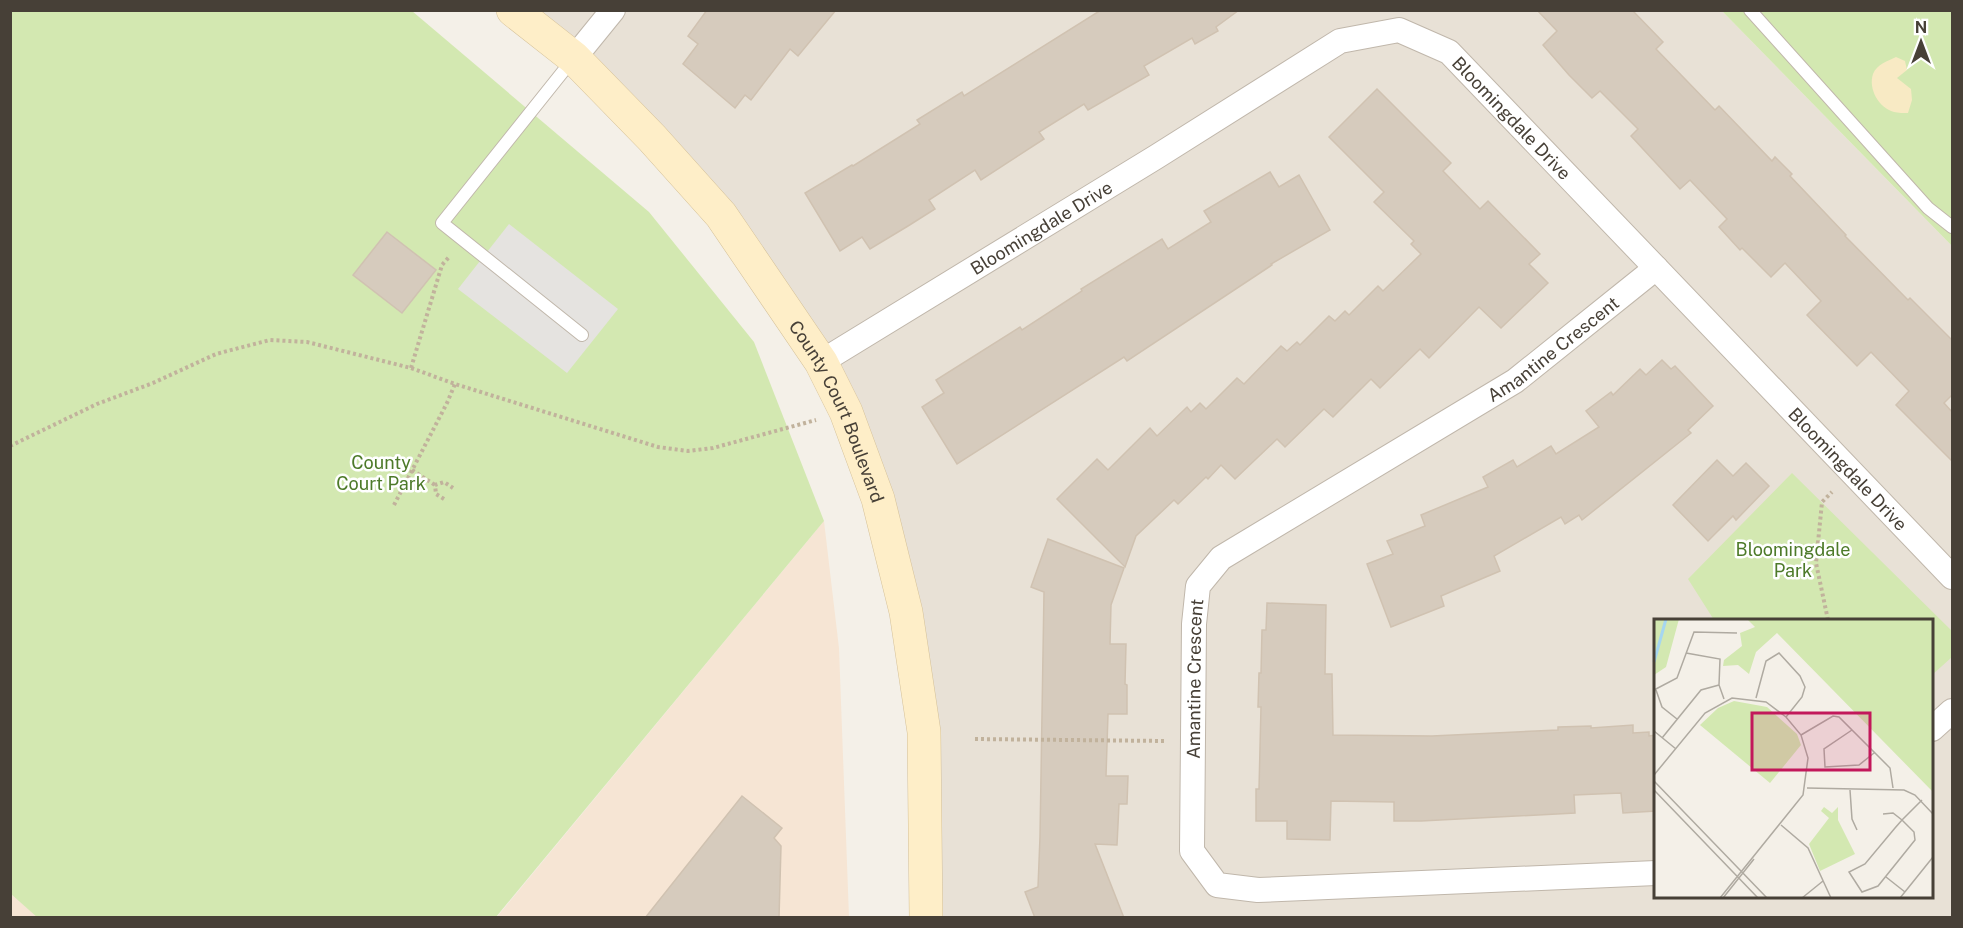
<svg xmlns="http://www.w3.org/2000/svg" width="1963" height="928" font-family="'Public Sans',sans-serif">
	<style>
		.residential { fill: #e8e1d6; fill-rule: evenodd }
		.commercial { fill: #f6e5d4 }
		.green { fill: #d3e8b1 }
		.sand { fill: #f8eac4 }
		.parking { fill: #e5e3e0 }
		.building { fill: #d6cbbd; stroke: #d0c2b1; stroke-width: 1.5 }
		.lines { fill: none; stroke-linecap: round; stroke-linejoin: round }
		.lane-casing { stroke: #c0b7ab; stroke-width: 14 }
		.street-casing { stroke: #c0b7ab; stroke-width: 26 }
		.secondary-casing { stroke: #d4c098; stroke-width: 34 }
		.path { stroke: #c1b29c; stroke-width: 4; stroke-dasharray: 3 3; stroke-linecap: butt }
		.lane { stroke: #fff; stroke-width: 12 }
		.street { stroke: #fff; stroke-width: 24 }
		.secondary { stroke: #feeec8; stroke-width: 33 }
		.labels { text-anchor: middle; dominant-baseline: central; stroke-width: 5; stroke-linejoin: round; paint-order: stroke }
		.street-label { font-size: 18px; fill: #474037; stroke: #fff }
		.park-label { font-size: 18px; fill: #4d7a29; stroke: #fff }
		.inset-river { fill: none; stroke: #a5d6f0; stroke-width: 3 }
		.inset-road { fill: none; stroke: #afaaa1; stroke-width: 1.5 }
		.view { fill: #c2185b; fill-opacity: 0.15; stroke: #c2185b; stroke-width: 3 }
		.inset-edge { fill: none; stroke: #474037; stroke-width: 3 }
	</style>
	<rect width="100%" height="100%" fill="#f4f0e8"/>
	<!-- residential -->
	<path class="residential" d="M513 11H1722L1952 246V917H926L924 732 878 499 721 215ZM1656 620H1932V896H1656Z"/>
	<!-- commercial -->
	<g class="commercial">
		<path d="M824 521 839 648 849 917 496 918Z"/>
		<path d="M11 894 38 917H11Z"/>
	</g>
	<!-- green -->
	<g class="green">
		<path d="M10 11H412L649 212 754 342 824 521 496 917 38 918 11 894Z"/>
		<path d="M1722 11H1952V246Z"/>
		<path d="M1792 473 1952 631V657L1932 675V620H1714L1688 579Z"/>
	</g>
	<!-- sand -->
	<path class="sand" d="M1896 57 1905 61 1907 70 1897 78 1911 89 1912 100 1908 113C1904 113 1898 113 1894 112 1879 108 1868 89 1873 74 1877 64 1888 61 1896 57Z"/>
	<!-- parking -->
	<path class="parking" d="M509 224 618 309 567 373 458 289Z"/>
	<!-- building -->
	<g class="building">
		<path d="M707 10H836L798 56 790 49 751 100 745 95 735 108 683 64 698 44 688 36Z"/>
		<path d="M1101 10H1239L1216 27 1218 31 1195 44 1192 38 1144 66 1149 75 1088 110 1084 104 1039 132 1044 139 981 180 975 170 929 200 935 209 908 226 870 249 862 237 840 251 805 193 852 165 853 166 920 124 917 120 962 92 964 96Z"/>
		<path d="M1537 10H1632L1663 42 1656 49 1715 110 1719 106 1772 161 1775 157 1792 174 1790 176 1846 235 1845 236 1908 300 1910 298 1953 341V394L1944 403 1953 413V462L1896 405 1909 391 1871 352 1857 366 1807 315 1821 301 1785 263 1771 277 1742 248 1740 250 1719 227 1727 219 1690 180 1680 189 1631 136 1638 129 1600 91 1592 98 1569 75 1543 45 1557 31Z"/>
		<path d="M1377 89 1451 163 1443 171 1480 209 1488 201 1540 254 1529 264 1548 283 1501 328 1479 307 1429 358 1420 349 1380 388 1371 379 1333 417 1324 409 1285 447 1277 439 1235 479 1221 465 1208 479 1206 477 1178 504 1174 500 1136 536 1125 567 1057 499 1097 459 1108 470 1150 428 1157 436 1187 407 1191 412 1200 403 1206 409 1237 378 1244 384 1281 346 1287 351 1297 342 1300 345 1329 316 1335 321 1345 311 1349 315 1378 286 1383 291 1421 254 1411 244 1414 241 1374 202 1384 192 1329 137Z"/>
		<path d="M1270 172 1279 187 1299 175 1330 230 1271 264 1272 265 1127 361 1124 357 957 464 922 407 944 393 936 380 1020 327 1022 330 1082 291 1081 289 1162 239 1168 249 1211 222 1204 211Z"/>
		<path d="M387 232 436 270 402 313 353 275Z"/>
		<path d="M1662 360 1671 369 1675 366 1713 406 1688 430 1691 433 1582 520 1579 515 1565 524 1561 517 1494 556 1500 571 1441 596 1444 606 1391 627 1367 564 1393 554 1387 541 1425 526 1421 515 1488 487 1483 477 1513 460 1517 467 1551 446 1556 454 1599 427 1586 411 1611 392 1613 395 1640 369 1646 375Z"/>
		<path d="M1717 460 1733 476 1746 463 1769 486 1736 520 1733 516 1708 541 1673 505Z"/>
		<path d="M1048 539 1124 568 1111 605 1110 644H1126L1125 684 1127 685V714H1108L1106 776H1128L1127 804H1119L1117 845 1095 844 1124 918H1035L1025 892 1038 887 1040 837 1044 592 1031 587Z"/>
		<path d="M1267 603 1326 605 1325 674H1332L1333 735 1432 736 1558 730V727L1591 726V728L1633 725V733L1649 732V736L1656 735V811L1623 813 1621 793 1574 795 1575 813 1421 821H1394V802L1331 801 1330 840 1287 839V821H1256V789H1259L1261 707H1258L1259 673H1261L1262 630H1266Z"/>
		<path d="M742 796 782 828 774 838 781 846 779 918H645Z"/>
	</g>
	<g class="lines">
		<!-- lane casing -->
		<g class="lane-casing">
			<g id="lane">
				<path d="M1750 10 1928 208 1952 227"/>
				<path d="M573 59 442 223 582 335"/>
			</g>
		</g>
		<!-- street casing -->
		<g class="street-casing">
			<g id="street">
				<path d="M574 58 613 10"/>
				<path id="s1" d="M821 362 1156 157 1340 41 1399 30 1449 52 1952 577"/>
				<path d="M1932 729 1952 711"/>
				<path id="s2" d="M1656 873 1258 890 1217 885 1192 851 1194 624 1198 586 1221 558 1515 381 1656 268"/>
			</g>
		</g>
		<!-- secondary casing -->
		<g class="secondary-casing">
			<g id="secondary">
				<path id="s3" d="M513 10 574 58 652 138 721 215 821 362 846 412 878 499 906 612 924 732 926 918"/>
			</g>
		</g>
		<!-- path -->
		<g class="path">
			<path d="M411 368 442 265 450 256"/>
			<path d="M10 446 97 404 153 383 216 354 270 340 307 342 411 368 455 384 658 447 688 451 713 448 816 420"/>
			<path d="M412 470 435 485"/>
			<path d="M444 499 436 494 435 485 444 482 453 488"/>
			<path d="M394 505 447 403 455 384"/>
			<path d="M1828 620 1816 563 1822 502 1832 492"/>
			<path d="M975 739 1166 741"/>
		</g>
		<!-- lane -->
		<use href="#lane" class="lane"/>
		<!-- street -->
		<use href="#street" class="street"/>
		<!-- secondary -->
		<use href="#secondary" class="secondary"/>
	</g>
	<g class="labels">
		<!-- street labels -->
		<g class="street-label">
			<text stroke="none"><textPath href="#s1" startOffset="816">Bloomingdale Drive</textPath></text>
			<text stroke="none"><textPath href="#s1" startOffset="258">Bloomingdale Drive</textPath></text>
			<text stroke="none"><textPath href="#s2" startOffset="1176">Amantine Crescent</textPath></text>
			<text stroke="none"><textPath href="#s3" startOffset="522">County Court Boulevard</textPath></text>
			<text stroke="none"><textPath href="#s1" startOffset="1302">Bloomingdale Drive</textPath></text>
			<text stroke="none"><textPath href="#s2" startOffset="654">Amantine Crescent</textPath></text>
		</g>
		<!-- park labels -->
		<g class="park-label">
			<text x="381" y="462">County<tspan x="381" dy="21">Court Park</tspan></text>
			<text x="1793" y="549">Bloomingdale<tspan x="1793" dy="21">Park</tspan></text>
		</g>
	</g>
	<!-- overview -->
	<g transform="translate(1654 619)">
		<rect width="279" height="279" fill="#f4f0e8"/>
		<path d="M0 0H25L12 48 0 56ZM93 0H279V173L123 14 102 33 95 55 84 46 69 47 70 41 88 27 86 14 101 8ZM80 82 113 88 143 115 147 126 116 164 46 106 64 89ZM170 188 178 194 184 188V201L201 235 166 252 155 225 175 199 167 192Z" fill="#d3e8b1"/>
		<path class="inset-river" d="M0 43 12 0"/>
		<path class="inset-road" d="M32 34 66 40 65 66 70 80M0 71 23 59 40 13 83 14M2 71 8 88 23 100M102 79 112 42 125 34 146 57 151 68 148 78 132 98M198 111 170 130 171 148 205 146 220 134M0 112 22 130M147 116 179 97 185 98 236 149 239 169M8 119 47 71 65 66M0 156 51 94 78 79 112 83 132 98 147 116 154 139 149 176 66 279M0 162 113 279M153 169 250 171 261 176 279 195M0 171 104 279M196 171 198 200 203 211M229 195 239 194 248 201 260 213 261 221 224 267 208 273 195 253 211 245 241 209 248 201 268 181M127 206 154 229 177 279M232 258 251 273M69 279 100 240M148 279 169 262M246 279 279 238"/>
		<path class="view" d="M98 94H216V151H98Z"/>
		<rect width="279" height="279" class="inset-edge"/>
	</g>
	<!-- border -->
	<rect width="1963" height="928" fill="none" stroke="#474037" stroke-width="24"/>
	<!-- north arrow -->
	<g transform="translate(1921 42)" stroke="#ffffff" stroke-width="4.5" paint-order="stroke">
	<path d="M0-4.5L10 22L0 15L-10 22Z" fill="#474037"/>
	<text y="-9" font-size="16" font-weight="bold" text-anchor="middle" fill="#474037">N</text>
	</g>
</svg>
